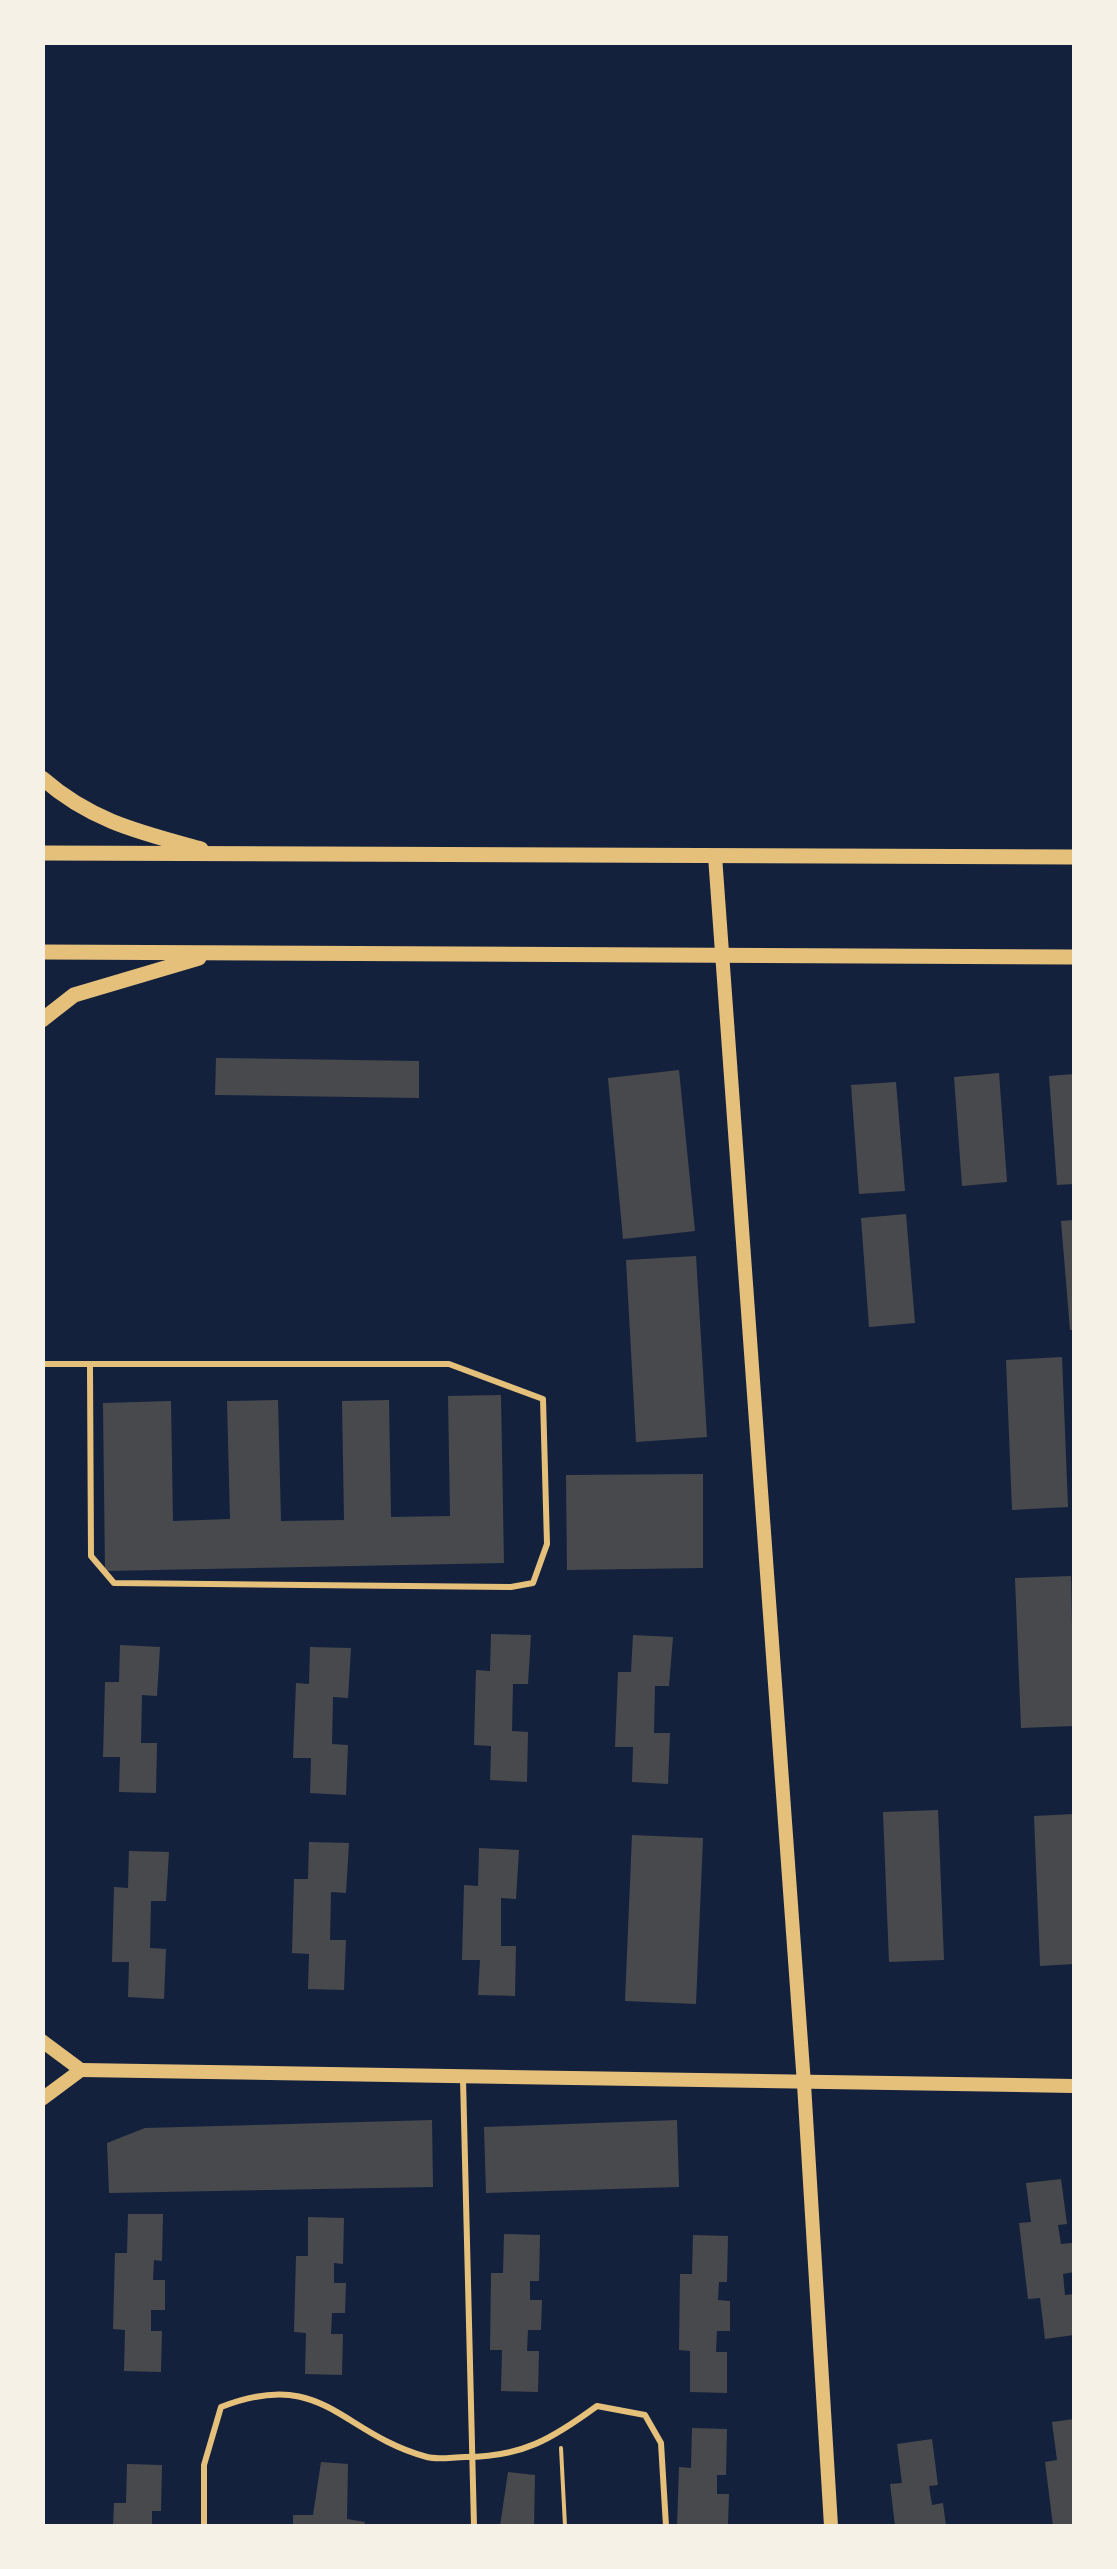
<svg xmlns="http://www.w3.org/2000/svg" width="1117" height="2569" font-family="Overpass,sans-serif">
	<style>
		.building { fill: #48494c }
		.lines { fill: none; stroke-linecap: round; stroke-linejoin: round }
		.path { stroke: #e5c07b; stroke-width: 4 }
		.service { stroke: #e5c07b; stroke-width: 6 }
		.tertiary { stroke: #e5c07b; stroke-width: 14 }
		.secondary { stroke: #e5c07b; stroke-width: 15 }
	</style>
	<rect width="100%" height="100%" fill="#14213d"/>
	<!-- building -->
	<g class="building">
		<path d="M216 1058 419 1061V1098L215 1095Z"/>
		<path d="M679 1070 695 1231 623 1239 608 1078Z"/>
		<path d="M999 1073 1007 1182 962 1186 954 1077Z"/>
		<path d="M1074 1074V1184L1057 1185 1049 1076Z"/>
		<path d="M896 1082 905 1191 859 1194 851 1085Z"/>
		<path d="M906 1214 915 1323 869 1327 861 1218Z"/>
		<path d="M1074 1220V1330H1070L1061 1221Z"/>
		<path d="M696 1256 707 1437 636 1442 626 1260Z"/>
		<path d="M1062 1357 1068 1507 1012 1510 1006 1360Z"/>
		<path d="M501 1395 504 1563 105 1571 103 1403 171 1401 173 1521 230 1519 227 1401 278 1400 281 1521 344 1520 342 1401 389 1400 391 1517 450 1516 448 1396Z"/>
		<path d="M703 1474V1568L567 1570 566 1475Z"/>
		<path d="M1071 1576 1074 1726 1021 1728 1015 1578Z"/>
		<path d="M491 1634 531 1635 528 1684H513L512 1731 528 1732 527 1782 490 1780 491 1746 474 1745 476 1670 490 1671Z"/>
		<path d="M633 1635 673 1637 669 1686H655L654 1733H670L668 1784 632 1782 633 1747H615L618 1672H631Z"/>
		<path d="M120 1645 160 1647 157 1696 142 1695 141 1743H157L156 1793 119 1792 120 1757H103L105 1682H119Z"/>
		<path d="M310 1647 351 1648 348 1698 333 1697 332 1744 348 1745 346 1795 310 1793 311 1758H293L296 1683 309 1684Z"/>
		<path d="M938 1810 944 1960 889 1962 883 1812Z"/>
		<path d="M1074 1814V1964L1040 1966 1034 1816Z"/>
		<path d="M632 1835 703 1838 696 2004 625 2001Z"/>
		<path d="M309 1842 349 1843 346 1893 331 1892 330 1940H346L344 1990 308 1989 309 1954 292 1953 294 1879H308Z"/>
		<path d="M479 1848 519 1850 516 1899 501 1898V1946H516L515 1996 478 1995 480 1960H462L464 1885 478 1886Z"/>
		<path d="M129 1851 169 1852 166 1901H151L150 1948 166 1949 164 1999 128 1997 129 1962H112L114 1887 128 1888Z"/>
		<path d="M432 2120 433 2187 109 2193 107 2143 145 2128Z"/>
		<path d="M677 2120 679 2187 486 2193 484 2127Z"/>
		<path d="M1061 2179 1067 2224 1058 2225 1061 2244 1072 2243 1074 2272 1063 2274 1065 2295 1074 2294V2335L1045 2339 1040 2298 1028 2299 1019 2223 1031 2222 1026 2183Z"/>
		<path d="M128 2214H163L162 2261 154 2260 153 2280H165V2310H151V2331H162L161 2372 124 2371 125 2330 113 2329 115 2253H127Z"/>
		<path d="M308 2217 344 2218 343 2264 334 2263V2283H346L345 2313H332L331 2334H343L342 2375 305 2374 306 2333 294 2332 296 2256H308Z"/>
		<path d="M504 2234 540 2235 539 2281H530V2300H542L541 2330H528L527 2351H539L538 2392 501 2391 502 2350H490L491 2273H503Z"/>
		<path d="M693 2235 728 2236 727 2282H719L718 2300 730 2301V2331H717L716 2352H727V2393L690 2392V2351L679 2350 680 2274H692Z"/>
		<path d="M1074 2419V2526H1053L1045 2462 1057 2460 1052 2422Z"/>
		<path d="M692 2428 727 2429 726 2475H717V2494H729L728 2524 677 2526 679 2467 691 2468Z"/>
		<path d="M932 2439 938 2485 929 2486 932 2505 943 2503 946 2526H895L890 2484 902 2483 897 2444Z"/>
		<path d="M321 2462 348 2464 347 2519 365 2522 364 2526H293V2515H313Z"/>
		<path d="M127 2464 162 2465 161 2511H152V2526H113L114 2503H126Z"/>
		<path d="M508 2472 535 2475 534 2526H500Z"/>
	</g>
	<g class="lines">
		<!-- path -->
		<path class="path" d="M561 2448 565 2526"/>
		<!-- service -->
		<g class="service">
			<path d="M42 1364H449L543 1399 547 1544 533 1583 511 1587 114 1583 91 1556 90 1367"/>
			<path d="M463 2079 474 2526"/>
			<path d="M204 2526V2465L221 2407C324 2367 339 2433 427 2457 438 2460 453 2457 465 2457 522 2457 552 2439 597 2406L645 2415 661 2443 666 2526"/>
		</g>
		<!-- tertiary -->
		<g class="tertiary">
			<path d="M715 856 804 2084 831 2526"/>
			<path d="M42 2041 81 2070 42 2099"/>
			<path d="M81 2070 1074 2086"/>
		</g>
		<!-- secondary -->
		<g class="secondary">
			<path d="M42 778C91 821 139 832 201 849"/>
			<path d="M42 853 1074 857"/>
			<path d="M42 952 1074 957"/>
			<path d="M42 1020 74 995 199 958"/>
		</g>
	</g>
	<!-- border -->
	<rect width="1117" height="2569" fill="none" stroke="#f6f1e7" stroke-width="90"/>
</svg>
